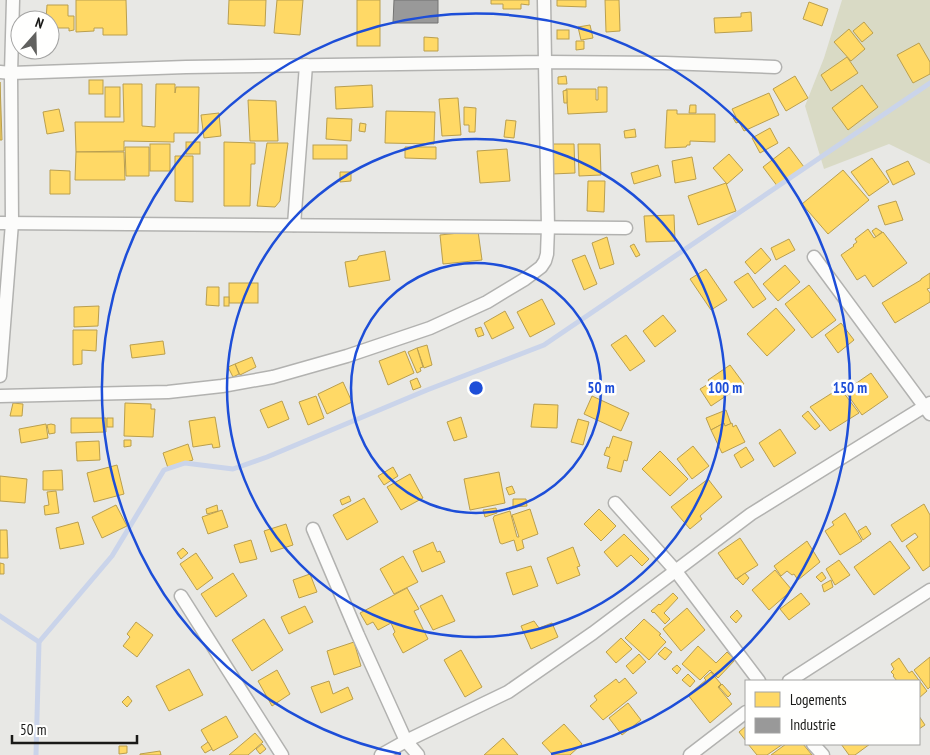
<svg xmlns="http://www.w3.org/2000/svg" width="930" height="755" font-family="'PT Sans Narrow',sans-serif">
	<style>
		.green { fill: #d9dac5 }
		.homes { fill: #ffd966; stroke: #ba9f4e }
		.industry { fill: #999; stroke: #737372 }
		.lines { fill: none; stroke-linecap: round; stroke-linejoin: round }
		.stream { stroke: #cad4ea; stroke-width: 5 }
		.street-casing { stroke: #b2b2b0; stroke-width: 15 }
		.street { stroke: #fcfcfb; stroke-width: 12 }
		.ring { fill: none; stroke: #1d4ed8; stroke-width: 2.5 }
		.centre { fill: #1d4ed8; stroke: #fffffe; stroke-width: 2.5 }
		.ring-label { font-size: 15px; text-anchor: middle; font-weight: bold; fill: #1d4ed8; stroke: #fffffe; stroke-width: 5; stroke-linejoin: round; paint-order: stroke }
	</style>
	<rect width="100%" height="100%" fill="#e8e8e5"/>
	<!-- green -->
	<path class="green" d="M842 0H930V164L889 144 824 169 805 106 824 58Z"/>
	<!-- homes -->
	<g class="homes">
		<path d="M76 0H126L127 35H103V28H94V31L76 32Z"/>
		<path d="M229 0H266L265 26 228 24Z"/>
		<path d="M277 0H303L300 35 274 33Z"/>
		<rect x="357" y="0" width="23" height="46"/>
		<path d="M491 0H529V5L521 4V9H503V4H491Z"/>
		<path d="M557 0H586V7L557 6Z"/>
		<path d="M605 0H619L620 31 606 32Z"/>
		<path d="M809 2 828 9 822 26 803 19Z"/>
		<path d="M47 5H68V16H74V30L69 31V28H50V20H46Z"/>
		<path d="M751 12 752 31 715 33 714 18 741 17V13Z"/>
		<path d="M864 22 873 33 862 42 853 31Z"/>
		<path d="M590 25 593 38 581 40 578 27Z"/>
		<path d="M849 29 865 49 851 61 834 42Z"/>
		<rect x="557" y="30" width="12" height="9"/>
		<path d="M424 37 438 38V51H424Z"/>
		<path d="M576 41H584V49L576 50Z"/>
		<path d="M919 43 930 62V74L913 83 897 55Z"/>
		<path d="M847 57 858 73 831 91 821 75Z"/>
		<path d="M566 76 567 84H558V77Z"/>
		<path d="M795 76 808 98 786 111 773 89Z"/>
		<rect x="89" y="80" width="14" height="14"/>
		<path d="M0 82 2 140H0Z"/>
		<path d="M123 84H142V126L155 127 156 84H175V93L176 87H199L198 133H174V142L124 141V151L76 152 75 122H124Z"/>
		<path d="M372 85 373 107 336 109 335 87Z"/>
		<path d="M862 85 878 107 848 130 832 108Z"/>
		<rect x="105" y="87" width="15" height="30"/>
		<path d="M598 87H607V112L568 114 566 89H596V100H598Z"/>
		<path d="M567 90V103H564L563 91Z"/>
		<path d="M769 93 779 115 744 131 739 122 736 123 733 118 736 117 732 109Z"/>
		<path d="M458 98 461 135 442 136 439 99Z"/>
		<path d="M248 100 276 101 278 141H250Z"/>
		<path d="M690 105H696V113H689Z"/>
		<path d="M464 107 476 108 475 132H469V125H464Z"/>
		<path d="M59 109 64 131 47 134 43 112Z"/>
		<path d="M667 110H677V114H715V142L690 141V145H687L686 147 665 148Z"/>
		<path d="M386 111 435 112 434 144 385 143Z"/>
		<path d="M219 113 221 136 204 138 201 115Z"/>
		<path d="M327 118 352 119 351 141 326 139Z"/>
		<path d="M506 120 516 121 514 138 504 137Z"/>
		<path d="M360 123 366 124 365 132 359 131Z"/>
		<path d="M770 128 778 143 760 153 752 138Z"/>
		<path d="M635 129 636 137 625 138 624 131Z"/>
		<rect x="186" y="142" width="14" height="12"/>
		<path d="M224 142 255 143V164H251L250 206H224Z"/>
		<path d="M267 143H288L280 201 275 207 257 206Z"/>
		<rect x="150" y="144" width="20" height="27"/>
		<path d="M552 144H574L575 173 552 174Z"/>
		<path d="M578 144H600L601 175 579 176Z"/>
		<rect x="313" y="145" width="34" height="14"/>
		<path d="M125 147H149V176H126Z"/>
		<path d="M405 147H436V159L405 158Z"/>
		<path d="M789 147 804 167 778 187 763 167Z"/>
		<path d="M507 149 510 181 480 183 477 151Z"/>
		<path d="M76 152H124L125 180H75Z"/>
		<path d="M729 154 743 170 727 184 713 168Z"/>
		<path d="M175 156H193V202L175 201Z"/>
		<path d="M692 157 696 179 675 183 672 161Z"/>
		<path d="M872 158 889 182 869 196 851 172Z"/>
		<path d="M908 161 915 174 893 185 886 171Z"/>
		<path d="M658 165 661 176 634 184 631 173Z"/>
		<path d="M50 170 70 171V194H50Z"/>
		<path d="M843 170 869 200 828 234 802 204Z"/>
		<path d="M340 172H351V181L340 182Z"/>
		<path d="M588 181H605L604 212 587 211Z"/>
		<path d="M726 183 736 211 698 225 688 196Z"/>
		<path d="M896 201 903 220 885 225 878 206Z"/>
		<path d="M674 215 675 241 646 242 644 216Z"/>
		<path d="M876 228 882 232 876 237 872 231Z"/>
		<path d="M868 229 874 238 883 232 907 263 873 287 865 275 857 280 841 255 854 246 853 245 857 242 855 239Z"/>
		<path d="M478 231 482 260 443 264 440 235Z"/>
		<path d="M607 237 614 264 600 269 592 243Z"/>
		<path d="M789 239 795 250 776 260 771 248Z"/>
		<path d="M634 244 640 255 636 257 630 246Z"/>
		<path d="M761 248 771 260 755 274 745 262Z"/>
		<path d="M385 251 390 280 349 287 345 262 357 260 359 256Z"/>
		<path d="M585 255 597 284 584 290 572 260Z"/>
		<path d="M785 265 800 282 778 301 763 284Z"/>
		<path d="M706 269 727 300 711 310 690 279Z"/>
		<path d="M748 273 766 299 753 308 734 282Z"/>
		<path d="M930 273V288L927 289 930 293V302L895 323 882 303 921 280V279Z"/>
		<rect x="229" y="283" width="29" height="20"/>
		<path d="M809 285 836 320 812 338 785 304Z"/>
		<path d="M207 287H219V306L206 305Z"/>
		<rect x="224" y="297" width="5" height="9"/>
		<path d="M542 299 555 324 530 337 517 312Z"/>
		<path d="M99 306 98 326 74 327V307Z"/>
		<path d="M776 308 795 330 767 356 747 334Z"/>
		<path d="M505 311 514 328 492 339 484 323Z"/>
		<path d="M663 315 676 331 655 347 643 331Z"/>
		<path d="M841 323 854 340 838 353 825 335Z"/>
		<path d="M481 327 484 335 478 337 475 329Z"/>
		<path d="M73 330H97L96 351 82 350V364L73 365Z"/>
		<path d="M626 335 645 361 630 371 611 345Z"/>
		<path d="M163 341 165 354 132 358 130 345Z"/>
		<path d="M427 345 432 365 424 368 417 348Z"/>
		<path d="M417 348 423 367 420 368 421 371 417 373 408 352Z"/>
		<path d="M405 351 414 373 388 385 379 361Z"/>
		<path d="M252 357 256 367 240 375 235 364Z"/>
		<path d="M235 364 239 374 233 377 228 367Z"/>
		<path d="M730 365 744 384 711 406 700 389 710 383 708 380Z"/>
		<path d="M871 373 888 397 862 415 845 391Z"/>
		<path d="M417 378 421 387 413 390 410 381Z"/>
		<path d="M343 382 352 402 327 414 318 394Z"/>
		<path d="M840 388 859 413 830 431 810 407Z"/>
		<path d="M316 396 324 418 308 425 299 402Z"/>
		<path d="M592 396 629 413 621 431 584 414Z"/>
		<path d="M282 401 289 419 268 428 260 410Z"/>
		<path d="M13 403 23 404 22 416H10Z"/>
		<path d="M125 403 151 404V409H155L153 437 124 436Z"/>
		<path d="M534 404 558 405 557 428 531 427Z"/>
		<path d="M726 410 731 424 725 426 724 423 711 430 706 418Z"/>
		<path d="M808 411 820 426 815 430 802 416Z"/>
		<path d="M215 417 220 447 213 448 212 444 193 447 189 421Z"/>
		<path d="M461 417 467 437 454 441 447 422Z"/>
		<path d="M71 418H106V432L71 433Z"/>
		<rect x="107" y="418" width="6" height="9"/>
		<path d="M578 419 589 422 583 445 571 442Z"/>
		<path d="M724 423 725 426 732 423 733 427 736 425 745 442 722 453 711 430Z"/>
		<path d="M46 424 48 438 21 443 19 429Z"/>
		<path d="M51 424 55 425V433L49 434 47 425Z"/>
		<path d="M780 429 796 453 774 467 759 443Z"/>
		<path d="M613 436 632 442 627 461 624 460 621 472 607 468 610 457 604 455 607 447 609 448Z"/>
		<path d="M124 440H131V446L124 447Z"/>
		<path d="M99 441 100 460 77 461 76 442Z"/>
		<path d="M188 444 193 460 168 468 163 453Z"/>
		<path d="M693 446 709 466 692 479 677 459Z"/>
		<path d="M746 447 754 460 741 468 734 455Z"/>
		<path d="M660 451 688 479 670 496 642 469Z"/>
		<path d="M117 465 124 494 94 502 87 473Z"/>
		<path d="M393 467 398 476 384 485 378 476Z"/>
		<path d="M62 470 63 490H43V471Z"/>
		<path d="M499 472 505 503 470 510 464 479Z"/>
		<path d="M410 474 423 498 401 510 387 487Z"/>
		<path d="M0 476 27 479 25 503 0 501Z"/>
		<path d="M708 479 722 497 700 516 702 519 690 529 671 507Z"/>
		<path d="M512 486 515 493 509 495 506 488Z"/>
		<path d="M56 491 59 513 45 515 44 506 49 505 47 492Z"/>
		<path d="M349 496 351 501 342 505 340 500Z"/>
		<path d="M364 498 378 522 347 540 333 515Z"/>
		<path d="M513 499H526L527 506 513 507Z"/>
		<path d="M924 504 930 515V566L923 571 906 546 918 537 915 533 902 542 891 525Z"/>
		<path d="M116 505 127 526 102 538 92 517Z"/>
		<path d="M217 505 218 511 207 514 206 509Z"/>
		<path d="M496 508 497 513 485 517 483 510Z"/>
		<path d="M530 509 538 534 522 540 524 548 517 551 514 540 502 544 500 543 493 518 494 517V516L510 511 517 537H519L512 515Z"/>
		<path d="M599 509 616 526 601 541 584 524Z"/>
		<path d="M222 510 228 527 208 534 202 517Z"/>
		<path d="M845 513 862 541 840 555 825 531 834 525 832 522Z"/>
		<path d="M78 522 84 544 60 549 56 528Z"/>
		<path d="M286 524 293 545 271 552 264 531Z"/>
		<path d="M866 526 871 534 863 540 858 531Z"/>
		<path d="M0 530H7L8 558H0Z"/>
		<path d="M624 534 649 559 642 566 631 555 617 567 604 552Z"/>
		<path d="M740 538 758 565 736 579 718 553Z"/>
		<path d="M251 540 257 559 240 563 234 545Z"/>
		<path d="M807 541 820 562 798 580 794 574 792 575 787 571 781 576 774 566Z"/>
		<path d="M890 541 910 568 874 595 854 567Z"/>
		<path d="M433 542 437 552 440 551 445 562 422 572 413 551Z"/>
		<path d="M573 547 580 566 577 567 580 575 557 584 547 558Z"/>
		<path d="M183 548 188 553 181 559 177 553Z"/>
		<path d="M196 553 213 578 197 590 180 564Z"/>
		<path d="M403 556 418 582 394 594 380 569Z"/>
		<path d="M839 560 850 575 835 585 826 569Z"/>
		<path d="M0 563 4 564V574H0Z"/>
		<path d="M531 566 538 586 513 595 506 573Z"/>
		<path d="M775 570 792 590 769 610 752 590Z"/>
		<path d="M822 572 826 578 821 582 816 577Z"/>
		<path d="M233 573 247 596 216 617 201 594Z"/>
		<path d="M745 573 749 578 743 585 737 579Z"/>
		<path d="M310 574 317 592 299 598 293 580Z"/>
		<path d="M831 580 833 587 824 592 822 585Z"/>
		<path d="M407 588 419 609 414 611 428 639 403 653 393 634 395 632 391 623 378 630 373 622 367 625 360 613Z"/>
		<path d="M673 593 678 598 664 613 670 619 665 624 654 612 653 613 651 611 659 604 660 605Z"/>
		<path d="M801 593 810 604 789 620 780 609Z"/>
		<path d="M442 595 455 621 433 630 420 606Z"/>
		<path d="M305 606 313 622 289 634 281 617Z"/>
		<path d="M687 608 705 630 681 651 663 629Z"/>
		<path d="M737 610 742 616 736 623 730 617Z"/>
		<path d="M264 619 283 650 252 671 232 640Z"/>
		<path d="M644 619 661 634 659 635 666 642 649 660 625 638Z"/>
		<path d="M534 621 539 628 552 623 558 637 531 649 521 626Z"/>
		<path d="M136 622 153 635 137 657 123 646 130 637 127 634Z"/>
		<path d="M621 638 632 649 616 663 606 652Z"/>
		<path d="M354 642 361 666 334 675 327 651Z"/>
		<path d="M698 646 716 663 727 652 735 660 718 678 710 670 700 680 682 664Z"/>
		<path d="M665 647 672 652 665 660 658 654Z"/>
		<path d="M461 650 482 687 465 697 444 660Z"/>
		<path d="M639 654 646 662 633 674 626 666Z"/>
		<path d="M930 657V687L928 689 914 670Z"/>
		<path d="M899 658 909 673 912 671 927 691 919 698V681H897L893 676 894 675 891 672 894 669 891 664Z"/>
		<path d="M677 665 681 669 677 674 672 669Z"/>
		<path d="M189 669 203 695 169 711 156 686Z"/>
		<path d="M277 670 290 694 272 706 258 681Z"/>
		<path d="M711 672 721 684 718 687 732 704 710 723 688 695 706 680 704 678Z"/>
		<path d="M688 674 695 681 690 687 682 680Z"/>
		<path d="M625 678 637 693 603 720 590 706 597 700 594 696 616 679 619 683Z"/>
		<path d="M329 681 333 694 348 687 353 699 321 713 311 687Z"/>
		<path d="M722 684 731 694 728 697 719 687Z"/>
		<path d="M128 696 132 701 127 707 122 702Z"/>
		<path d="M628 703 641 720 622 735 609 718Z"/>
		<path d="M226 716 238 737 213 751 201 730Z"/>
		<path d="M919 716 925 725 919 729Z"/>
		<path d="M564 724 582 744 570 755H553L542 743Z"/>
		<path d="M746 726V741L739 732Z"/>
		<path d="M255 733 263 742 255 749 248 755H229Z"/>
		<path d="M503 738 518 755H484Z"/>
		<path d="M208 742 212 749 205 753 201 747Z"/>
		<path d="M262 744 266 749 260 754 256 749Z"/>
		<path d="M748 744H783L767 755H757Z"/>
		<path d="M786 744H803L812 755H771Z"/>
		<path d="M841 744H870L855 755H849Z"/>
		<path d="M119 746H127V753L119 754Z"/>
		<path d="M160 751 161 755H140V754Z"/>
	</g>
	<!-- industry -->
	<path class="industry" d="M394 0H438V23H393Z"/>
	<g class="lines">
		<!-- stream -->
		<g class="stream">
			<path d="M0 616 39 642"/>
			<path d="M36 755 39 642 112 556 164 470 185 463 233 469 267 457 427 390 544 345 930 83"/>
		</g>
		<!-- street casing -->
		<g class="street-casing">
			<g id="street">
				<path d="M0 72 11 73 186 67 545 62 544 0"/>
				<path d="M0 223 626 228"/>
				<path d="M294 225 306 65"/>
				<path d="M814 257 930 414"/>
				<path d="M0 376 12 223 11 73 13 0"/>
				<path d="M0 396 168 392 222 386 273 377 347 356 430 328 487 302 525 279 541 267 545 261 547 254 548 227 545 62 665 63 775 67"/>
				<path d="M615 503 675 570 759 681"/>
				<path d="M313 529 358 635 406 741 418 755"/>
				<path d="M181 596 282 755"/>
				<path d="M789 681 930 590"/>
				<path d="M813 744 823 755"/>
				<path d="M381 755 406 741 508 692 593 633 751 514 930 403"/>
				<path d="M690 755 746 712"/>
			</g>
		</g>
		<!-- street -->
		<use href="#street" class="street"/>
	</g>
	<!-- distance rings -->
	<g class="ring">
		<circle cx="476" cy="388" r="125"/>
		<circle cx="476" cy="388" r="249"/>
		<path d="M401 754A374 374 0 1 1 551 754"/>
	</g>
	<circle cx="476" cy="388" r="8" class="centre"/>
	<g class="ring-label">
		<text x="601" y="393">50 m</text>
		<text x="725" y="393">100 m</text>
		<text x="850" y="393">150 m</text>
	</g>
	<!-- legend -->
	<rect x="745" y="680" width="175" height="65" fill="#fffffe" stroke="#a3a3a2"/>
	<rect x="755" y="692" width="25" height="15" fill="#ffd966" stroke="#a3a3a2"/>
	<text x="790" y="705" font-size="15" fill="#191917">Logements</text>
	<rect x="755" y="718" width="25" height="15" fill="#999999" stroke="#a3a3a2"/>
	<text x="790" y="730" font-size="15" fill="#191917">Industrie</text>
	<!-- north arrow -->
	<g transform="translate(35 35) rotate(20)"><circle r="24" fill="#fffffe" stroke="#a3a3a2"/>
	<path d="M0-4L9 19L0 12L-9 19Z" fill="#61615f"/>
	<text y="-8" font-size="14" font-weight="bold" text-anchor="middle" fill="#191917">N</text>
	</g>
	<!-- scale -->
	<path d="M12 735v8h125v-8" fill="none" stroke="#191917" stroke-width="2.5"/>
	<text x="20" y="735" font-size="15" fill="#191917" stroke="#fffffe" stroke-width="4" paint-order="stroke">50 m</text>
</svg>
